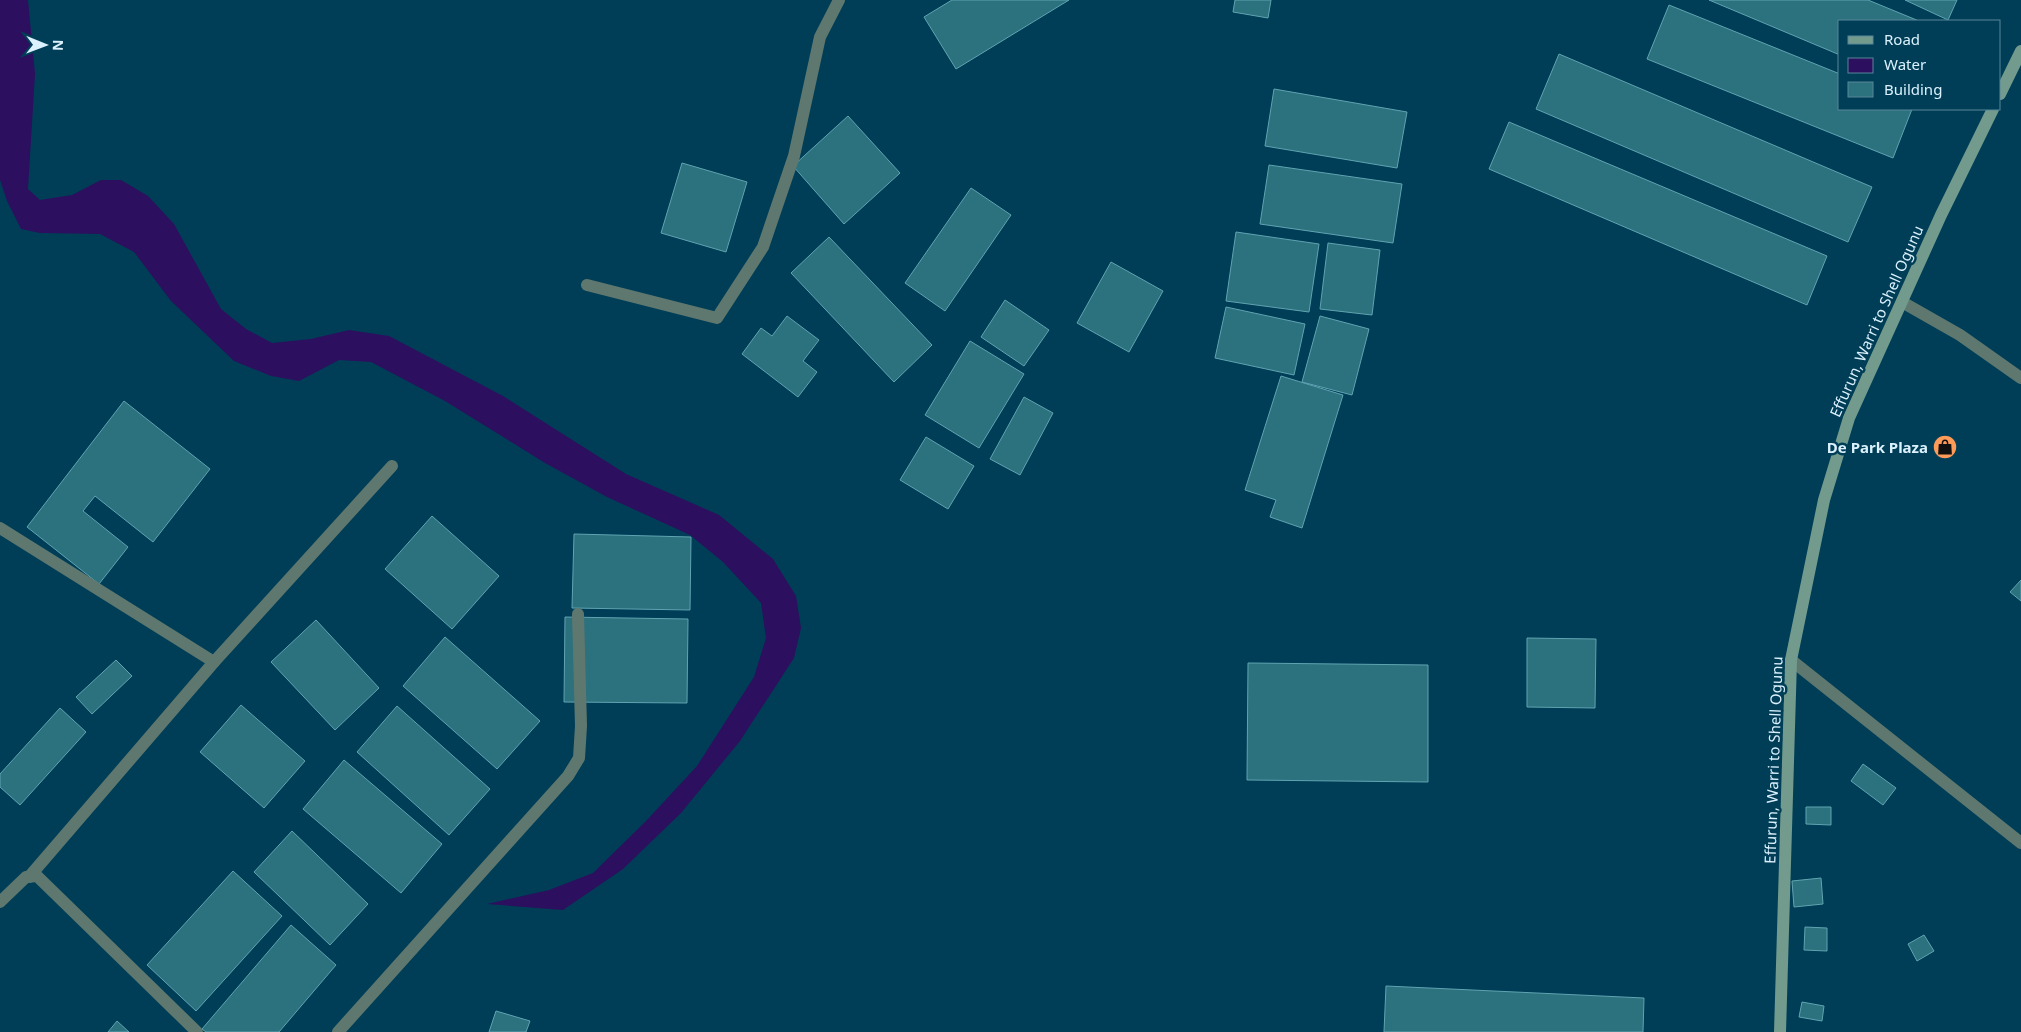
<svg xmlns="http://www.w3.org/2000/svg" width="2021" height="1032" font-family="'Noto Sans',sans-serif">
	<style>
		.water { fill: #2c0f5e }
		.building { fill: #2b717e; stroke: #60a4b2 }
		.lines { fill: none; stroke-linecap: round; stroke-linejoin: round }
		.street { stroke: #5f786f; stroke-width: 12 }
		.secondary { stroke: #729b8e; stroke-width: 12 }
		.labels { text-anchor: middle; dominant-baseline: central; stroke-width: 5; stroke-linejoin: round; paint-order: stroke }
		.street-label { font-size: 15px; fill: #dbf1fd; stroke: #003e57 }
		.poi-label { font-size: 15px; font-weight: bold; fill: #dbf1fd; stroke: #003e57; text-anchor: end }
	</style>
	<rect width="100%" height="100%" fill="#003e57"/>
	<!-- water -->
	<path class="water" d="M0 0H28L35 74 28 189 40 200 72 195 101 180H121L148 196 174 224 221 309 246 329 272 343 311 339 349 330 389 336 503 396 626 474 719 515 773 559 796 596 801 628 794 658 740 741 681 813 623 869 563 910 487 904 549 890 593 873 646 821 697 766 754 677 766 638 761 603 723 562 690 535 607 497 545 463 445 401 371 362 339 360 299 381 271 376 234 361 171 301 134 252 100 234 40 233 21 229 7 201 0 180Z"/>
	<!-- building -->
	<g class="building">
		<path d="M952 0H1069L956 69 924 17Z"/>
		<path d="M1235 0H1271L1268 18 1233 12Z"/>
		<path d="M1709 0H1868L1919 21H1840V55Z"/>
		<path d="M1905 0H1957L1948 20Z"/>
		<path d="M1669 5 1840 74V109H1912L1893 158 1647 59Z"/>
		<path d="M1559 54 1872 187 1848 242 1536 109Z"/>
		<path d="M1274 89 1407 112 1397 168 1265 146Z"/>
		<path d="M848 116 900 173 844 224 793 166Z"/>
		<path d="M1509 122 1827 256 1807 305 1489 169Z"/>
		<path d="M682 163 747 182 726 252 661 233Z"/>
		<path d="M1269 165 1402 184 1393 243 1260 224Z"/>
		<path d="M971 188 1011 215 945 311 905 283Z"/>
		<path d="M1236 232 1319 244 1309 312 1226 301Z"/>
		<path d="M829 237 932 345 894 382 791 273Z"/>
		<path d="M1328 243 1380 250 1372 315 1320 309Z"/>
		<path d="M1111 262 1163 291 1129 352 1077 323Z"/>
		<path d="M1005 300 1049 330 1024 366 981 337Z"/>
		<path d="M1226 307 1305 324 1294 375 1215 358Z"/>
		<path d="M787 316 819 340 803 361 817 372 798 397 742 354 761 328 772 336Z"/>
		<path d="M1320 316 1369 329 1352 395 1302 382Z"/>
		<path d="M970 341 1024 374 979 448 925 415Z"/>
		<path d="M1281 376 1343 395 1302 528 1270 517 1276 500 1245 490Z"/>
		<path d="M1024 397 1053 413 1020 475 990 459Z"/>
		<path d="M124 401 210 469 153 542 95 496 83 511 128 547 99 584 27 527Z"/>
		<path d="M926 437 974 466 948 509 900 480Z"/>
		<path d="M432 516 499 576 452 629 385 569Z"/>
		<path d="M574 534 691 537 690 610 572 608Z"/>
		<path d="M2021 580V601L2010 592Z"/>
		<path d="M565 617 688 619 687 703 564 702Z"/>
		<path d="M316 620 379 688 335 730 271 662Z"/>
		<path d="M445 637 540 721 497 769 403 686Z"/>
		<path d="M1527 638 1596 639 1595 708 1527 707Z"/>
		<path d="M116 660 132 676 92 714 76 697Z"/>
		<path d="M1248 663 1428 665V782L1247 780Z"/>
		<path d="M241 705 305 761 264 808 200 752Z"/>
		<path d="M397 706 490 789 449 835 357 752Z"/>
		<path d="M60 708 86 732 20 805 0 787V774Z"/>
		<path d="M344 760 442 844 401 893 303 809Z"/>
		<path d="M1863 764 1896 788 1883 805 1851 781Z"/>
		<path d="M1806 807H1831V825L1806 824Z"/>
		<path d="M292 831 368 904 330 945 254 872Z"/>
		<path d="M233 871 282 916 196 1011 147 965Z"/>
		<path d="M1821 878 1823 904 1794 907 1792 881Z"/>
		<path d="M291 925 336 965 279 1032H206L202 1029Z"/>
		<path d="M1805 927 1827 928V951L1804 950Z"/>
		<path d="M1924 935 1934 951 1917 961 1908 944Z"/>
		<path d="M1386 986 1644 998 1643 1032H1384Z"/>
		<path d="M1802 1002 1824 1006 1822 1021 1799 1017Z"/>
		<path d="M496 1011 530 1021 526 1032H489Z"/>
		<path d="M117 1021 129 1032H108Z"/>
	</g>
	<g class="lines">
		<!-- street -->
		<g class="street">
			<path d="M587 285 717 318 763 247 794 156 820 37 839 0"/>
			<path d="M1902 302 1960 335 2021 378"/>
			<path d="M0 528 214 662 392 466"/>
			<path d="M1791 660 2021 843"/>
			<path d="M29 877 214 662"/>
			<path d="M0 902 26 877 37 876 197 1032"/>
			<path d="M338 1032 568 776 579 758 581 726 578 614"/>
		</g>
		<!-- secondary -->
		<g class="secondary">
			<path d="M2000 94 2021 51"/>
			<path d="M1780 1032 1791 660 1824 500 1849 418 1941 215 1993 109"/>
		</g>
	</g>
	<!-- icons -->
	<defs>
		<g id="shop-disc" transform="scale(1.25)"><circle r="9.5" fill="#ff9b59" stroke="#003e57"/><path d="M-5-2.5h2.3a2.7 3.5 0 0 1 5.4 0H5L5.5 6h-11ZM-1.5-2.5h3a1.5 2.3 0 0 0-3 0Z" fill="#111"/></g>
	</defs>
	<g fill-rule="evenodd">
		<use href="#shop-disc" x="1945" y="447"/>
	</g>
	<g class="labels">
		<!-- street labels -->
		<g class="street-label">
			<text transform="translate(1876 321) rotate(-66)">Effurun, Warri to Shell Ogunu</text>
			<text transform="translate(1773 760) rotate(-88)">Effurun, Warri to Shell Ogunu</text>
		</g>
		<!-- poi labels -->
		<g class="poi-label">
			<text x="1928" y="447">De Park Plaza</text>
		</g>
	</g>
	<!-- legend -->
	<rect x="1838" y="20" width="162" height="90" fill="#003e57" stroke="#588699"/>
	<rect x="1848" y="36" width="25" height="8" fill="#729b8e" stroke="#588699"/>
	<text x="1884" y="45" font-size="15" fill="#dbf1fd">Road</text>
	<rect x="1848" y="58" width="25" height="15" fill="#2c0f5e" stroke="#588699"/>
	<text x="1884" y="70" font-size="15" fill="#dbf1fd">Water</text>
	<rect x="1848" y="82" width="25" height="15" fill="#2b717e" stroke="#588699"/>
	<text x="1884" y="95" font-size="15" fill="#dbf1fd">Building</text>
	<!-- north arrow -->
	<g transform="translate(45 45) rotate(91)" stroke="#003e57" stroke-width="4" paint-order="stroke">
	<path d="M0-4L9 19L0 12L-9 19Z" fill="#dbf1fd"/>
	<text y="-8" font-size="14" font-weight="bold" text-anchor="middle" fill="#dbf1fd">N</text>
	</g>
</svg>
